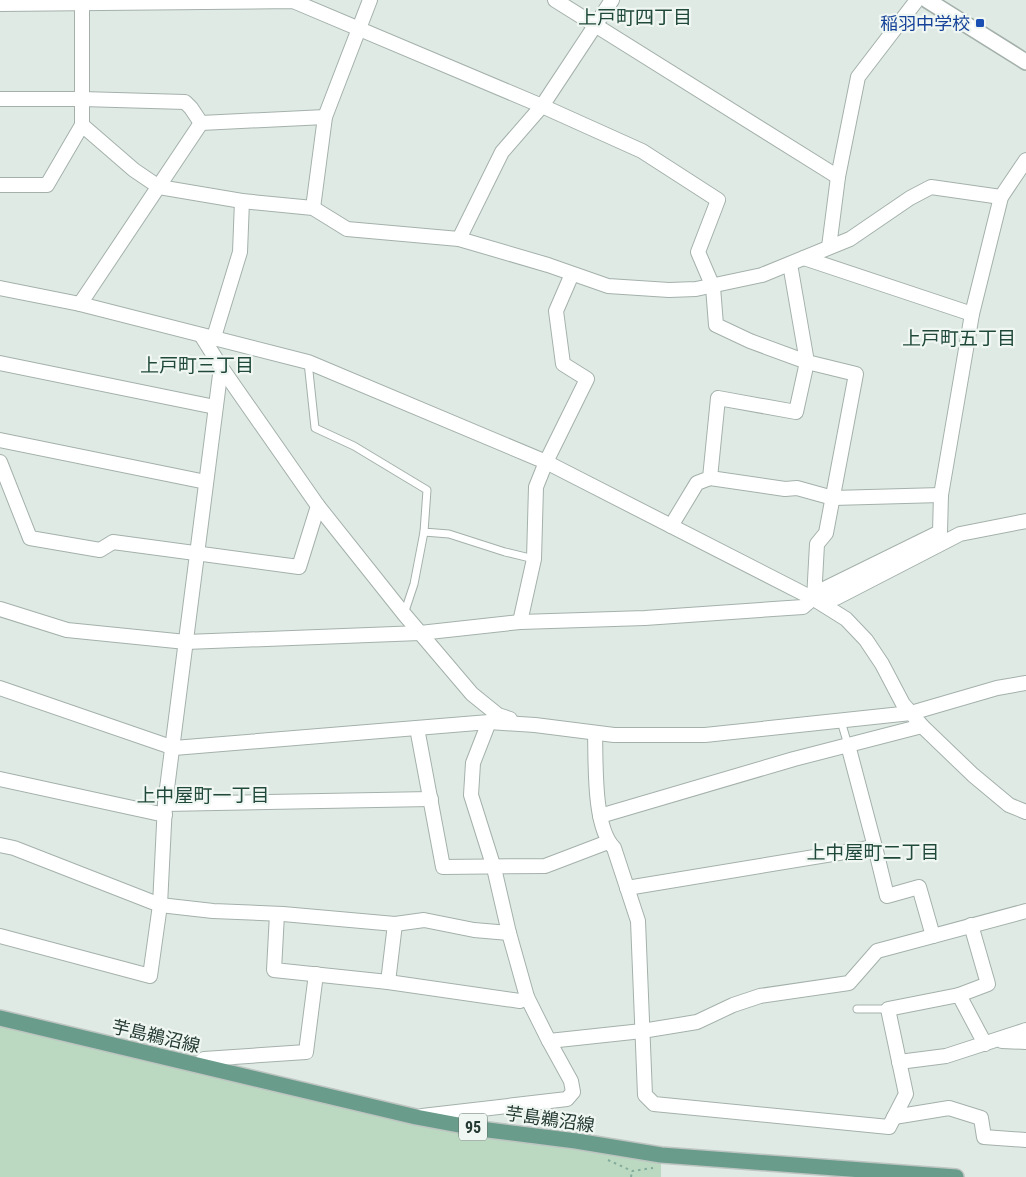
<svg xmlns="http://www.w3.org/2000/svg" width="1026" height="1177" font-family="'Roboto Condensed','Noto Sans JP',sans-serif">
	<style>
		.green { fill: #bbd9c0 }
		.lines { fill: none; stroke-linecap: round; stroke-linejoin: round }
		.service-casing { stroke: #a4b1ab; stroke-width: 9 }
		.minor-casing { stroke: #a4b1ab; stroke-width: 16 }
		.tertiary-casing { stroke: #a4b1ab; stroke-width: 18 }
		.primary-casing { stroke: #bdc4c1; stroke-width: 18 }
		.path { stroke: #83ab9b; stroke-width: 2; stroke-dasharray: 2.5 4; stroke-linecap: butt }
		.service { stroke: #fff; stroke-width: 7 }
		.minor { stroke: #fff; stroke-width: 14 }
		.tertiary { stroke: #fff; stroke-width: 15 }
		.primary { stroke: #699c8a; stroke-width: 15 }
		.transit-dot { fill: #1a4fb4; stroke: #f0f7f3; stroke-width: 2 }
		.labels { text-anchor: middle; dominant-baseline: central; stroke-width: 4.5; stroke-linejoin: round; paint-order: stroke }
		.shield { fill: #f0f7f3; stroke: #60726b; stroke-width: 1 }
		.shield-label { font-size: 16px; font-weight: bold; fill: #233931 }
		.transit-label { font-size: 18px; fill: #164399; stroke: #f0f7f3; text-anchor: end }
		.street-label { font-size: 18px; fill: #233931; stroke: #f0f7f3 }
		.neighbourhood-label { font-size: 19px; fill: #20493b; stroke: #f0f7f3 }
	</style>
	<rect width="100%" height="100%" fill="#e0eae5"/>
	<!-- green -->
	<path class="green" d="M0 1018 416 1117 661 1155V1177H0Z"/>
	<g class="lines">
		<!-- service casing -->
		<g class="service-casing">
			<g id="service">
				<path d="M308 362 315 428 354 446 427 490 424 532 449 534 505 552 534 559"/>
				<path d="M404 614 414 584 424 532"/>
				<path d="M841 721 848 745"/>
				<path d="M857 1009H888"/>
			</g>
		</g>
		<!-- minor casing -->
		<g class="minor-casing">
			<g id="minor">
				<path d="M82 0V125L134 170 159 187 242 201 313 208 347 229 459 239 548 265 608 286 669 290 696 289 762 275 850 239 910 198 931 187 1001 197"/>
				<path d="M555 0 838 177"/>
				<path d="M0 4 293 1 542 106 642 151 718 200 698 252 713 287 716 325 750 341 807 362 796 412 718 398 710 478 697 483 671 526"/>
				<path d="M0 99H82L185 102 191 108 201 123"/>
				<path d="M201 123 325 117"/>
				<path d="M0 185H47L82 125"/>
				<path d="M313 208 325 117 370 0"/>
				<path d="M459 239 502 152 542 106 612 0"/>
				<path d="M829 247 838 177 858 77 917 0"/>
				<path d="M804 258 972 314"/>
				<path d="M790 264 807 362 856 374 826 533 817 544 814 599"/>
				<path d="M0 288 80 304 308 362 546 462 814 599 846 619 866 640 882 664 903 704 911 713 997 688 1026 683"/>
				<path d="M80 304 201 123"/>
				<path d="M201 335 221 367 318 506 404 614 472 694 498 715 510 719"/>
				<path d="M214 337 240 252 242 201"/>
				<path d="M0 363 215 407"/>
				<path d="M0 440 206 482"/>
				<path d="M0 462 30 538 100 550 113 542 299 567 318 506"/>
				<path d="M710 478 785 489 797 488 833 498 941 495"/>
				<path d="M814 599 836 598 960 534 1026 521"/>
				<path d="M0 609 67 630 186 642 420 633 520 622 645 618 803 607 824 589 940 532 941 495 972 314 1001 197 1026 160"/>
				<path d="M520 622 534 559 536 487 546 462 587 379 563 364 556 311 572 274"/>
				<path d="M0 688 174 748 489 722 535 725 614 735H705L911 713 922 726 973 775 1009 805 1026 812"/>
				<path d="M417 728 443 867 545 866 608 842"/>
				<path d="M595 733C596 763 593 827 614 848L638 921 645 1095 654 1104 889 1127 906 1094 888 1009 959 995 985 1044"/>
				<path d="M848 745 875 847"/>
				<path d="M0 779 165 815"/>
				<path d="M165 804 431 799"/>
				<path d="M600 816 794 759 922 726"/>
				<path d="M0 845 14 848 160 905 213 911 283 914 395 924 424 920 474 930 509 933"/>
				<path d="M627 888 875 847 887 896 919 887 933 936"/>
				<path d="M277 914 274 970 388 982"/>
				<path d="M395 924 388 982 520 1001 527 997"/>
				<path d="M0 936 150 976 160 905 165 804 221 367"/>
				<path d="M959 995 988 984 971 925"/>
				<path d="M549 1041 642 1031 697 1022 733 1005 760 996 849 983 877 951 1026 911"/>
				<path d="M1002 1041 1026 1042"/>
				<path d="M899 1062 946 1056 1026 1030"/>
				<path d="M198 1065 204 1059 306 1052 316 974"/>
				<path d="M422 1116 567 1099 573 1092 571 1081 549 1041 527 997 509 933 494 868 471 795 473 763 489 722"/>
				<path d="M894 1117 949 1108 981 1118 984 1137 1026 1140"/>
			</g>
		</g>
		<!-- tertiary casing -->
		<g class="tertiary-casing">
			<path id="tertiary" d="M927 0 1026 62"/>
		</g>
		<!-- primary casing -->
		<g class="primary-casing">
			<path id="primary" d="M0 1018 416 1117 480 1129 576 1141 661 1155 956 1177"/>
		</g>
		<!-- path -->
		<g class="path">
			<path d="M608 1160 632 1171 653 1168"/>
			<path d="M631 1177 632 1171"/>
		</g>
		<!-- service -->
		<use href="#service" class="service"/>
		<!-- minor -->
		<use href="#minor" class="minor"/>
		<!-- tertiary -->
		<use href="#tertiary" class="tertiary"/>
		<!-- primary -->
		<use href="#primary" class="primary"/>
	</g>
	<!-- markers -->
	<rect class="transit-dot" x="975" y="18" width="10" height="10" rx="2.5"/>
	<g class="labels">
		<!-- shield labels -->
		<rect class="shield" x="459" y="1113.5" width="28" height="27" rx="4"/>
		<g class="shield-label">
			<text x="473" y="1127">95</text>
		</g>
		<!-- transit labels -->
		<g class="transit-label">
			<text x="970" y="23">稲羽中学校</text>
		</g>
		<!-- street labels -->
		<g class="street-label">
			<text transform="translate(156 1036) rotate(13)">芋島鵜沼線</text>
			<text transform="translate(550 1119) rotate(8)">芋島鵜沼線</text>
		</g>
		<!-- neighbourhood labels -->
		<g class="neighbourhood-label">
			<text x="635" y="17">上戸町四丁目</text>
			<text x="959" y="338">上戸町五丁目</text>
			<text x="197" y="365">上戸町三丁目</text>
			<text x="203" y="795">上中屋町一丁目</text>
			<text x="873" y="852">上中屋町二丁目</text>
		</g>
	</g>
</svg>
